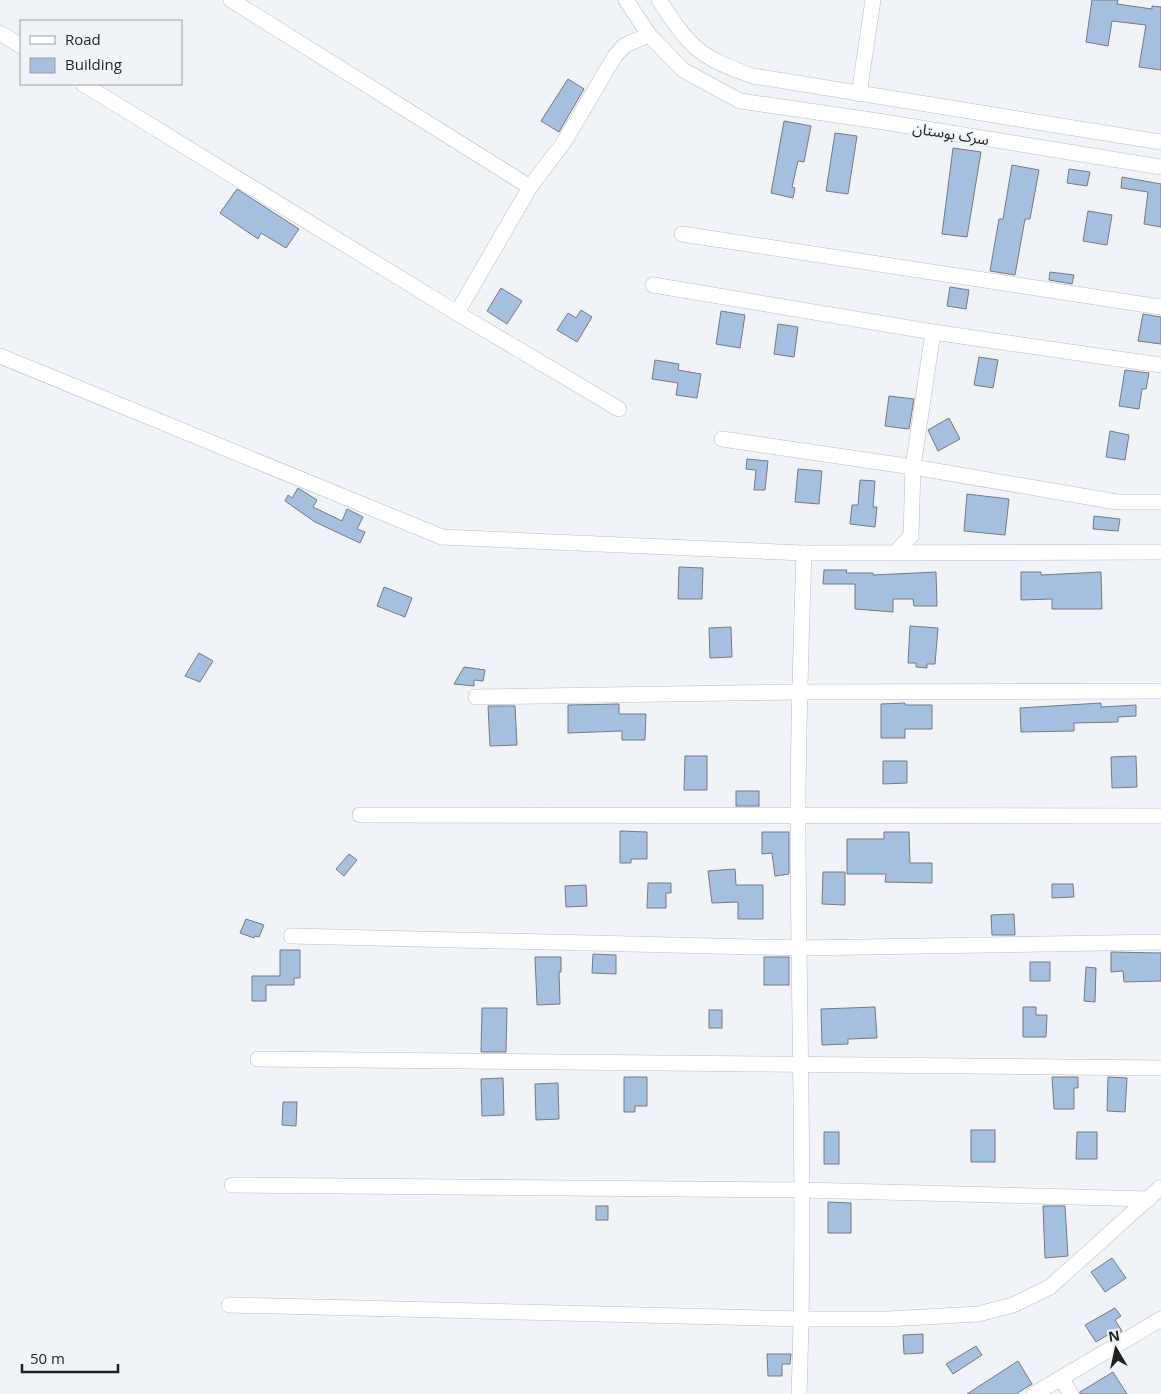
<svg xmlns="http://www.w3.org/2000/svg" width="1161" height="1394" font-family="'Open Sans','Noto Sans Arabic',sans-serif">
	<style>
		.building { fill: #a6c0df; stroke: #777b80 }
		.lines { fill: none; stroke-linecap: round; stroke-linejoin: round }
		.minor-casing { stroke: #b8bcc2; stroke-width: 16 }
		.minor { stroke: #fff; stroke-width: 15 }
		.labels { text-anchor: middle; dominant-baseline: central; stroke-width: 4; stroke-linejoin: round; paint-order: stroke }
		.street-label { font-size: 15px; fill: #1d1f20; stroke: #f0f4f9 }
	</style>
	<rect width="100%" height="100%" fill="#f0f4f9"/>
	<!-- building -->
	<g class="building">
		<path d="M1092 0H1118L1117 4 1152 9V6L1161 7V70L1139 67 1146 25 1112 21 1108 46 1086 42Z"/>
		<path d="M568 79 584 89 559 132 541 121Z"/>
		<path d="M784 121 811 126 804 162 798 161 792 187 795 188 793 198 771 193Z"/>
		<path d="M835 133 857 136 848 194 826 191Z"/>
		<path d="M953 148 981 152 967 237 942 234Z"/>
		<path d="M1012 165 1039 170 1030 219H1025L1015 275 990 271 999 219H1003Z"/>
		<path d="M1069 169 1090 172 1087 186 1067 183Z"/>
		<path d="M1122 177 1161 184V227L1144 224 1148 192 1121 188Z"/>
		<path d="M237 189 299 229 286 248 261 233 258 239 220 213Z"/>
		<path d="M1088 211 1112 215 1107 245 1083 241Z"/>
		<path d="M1050 272 1074 275 1072 284 1049 280Z"/>
		<path d="M950 287 969 290 966 309 947 306Z"/>
		<path d="M501 288 522 301 507 324 487 311Z"/>
		<path d="M581 310 592 317 577 342 557 330 568 313 576 318Z"/>
		<path d="M721 311 745 315 740 348 716 344Z"/>
		<path d="M1143 314 1161 317V344L1138 341Z"/>
		<path d="M778 324 798 327 794 357 774 354Z"/>
		<path d="M979 357 998 360 993 388 974 385Z"/>
		<path d="M655 360 679 364 678 370 701 374 697 398 676 395 678 383 652 379Z"/>
		<path d="M1125 370 1149 373 1146 389H1142L1139 409 1119 406Z"/>
		<path d="M889 396 914 399 909 429 885 426Z"/>
		<path d="M949 418 960 439 938 451 928 430Z"/>
		<path d="M1110 431 1129 435 1125 460 1106 457Z"/>
		<path d="M747 459 768 461 765 490H754L756 470 746 469Z"/>
		<path d="M798 469 822 471 819 504 795 502Z"/>
		<path d="M860 480 875 481 873 507H877L875 527 850 524 852 505H858Z"/>
		<path d="M298 488 317 500 313 507 342 521 347 509 363 517 357 529 365 532 360 543 315 522 285 501 288 495 292 498Z"/>
		<path d="M967 494 1009 499 1005 535 964 531Z"/>
		<path d="M1094 516 1120 519 1118 531 1093 529Z"/>
		<path d="M679 567 703 568 702 599H678Z"/>
		<path d="M824 570H847L846 573H873V575L936 572 937 606H914L913 599H893V612L855 609V584H823Z"/>
		<path d="M1021 572H1041V575L1101 572 1102 609H1052V599L1021 600Z"/>
		<path d="M384 587 412 598 405 617 377 606Z"/>
		<path d="M910 626 938 628 935 664H927V668L916 667V663H908Z"/>
		<path d="M731 627 732 657 710 658 709 628Z"/>
		<path d="M199 653 213 661 200 682 185 676Z"/>
		<path d="M464 667 485 670 483 681 474 680V686L454 684Z"/>
		<path d="M905 703V705H932V729H905V738H881V704Z"/>
		<path d="M1101 703V707L1136 705V716L1118 717V722L1074 723V731L1021 732 1020 708Z"/>
		<path d="M619 704V714H646L645 740H622V731L568 733V705Z"/>
		<path d="M488 706H515L517 745 490 746Z"/>
		<path d="M685 756H707V790H684Z"/>
		<path d="M1136 756 1137 787 1112 788 1111 757Z"/>
		<path d="M883 761H907V783L883 784Z"/>
		<rect x="736" y="791" width="23" height="15"/>
		<path d="M620 831 647 832V859H631V863H620Z"/>
		<path d="M762 832H789V874L775 876 772 853 762 854Z"/>
		<path d="M884 832H909L910 863H932V883L885 882 886 874H847V839H884Z"/>
		<path d="M349 854 357 860 344 876 336 869Z"/>
		<path d="M735 869 736 885H763V919H738V902L712 903 708 871Z"/>
		<path d="M823 872H845V905L822 904Z"/>
		<path d="M648 883H671V893H666V908H647Z"/>
		<path d="M1052 884H1073L1074 897 1052 898Z"/>
		<path d="M586 885 587 906 566 907 565 886Z"/>
		<path d="M1014 914 1015 935H992L991 915Z"/>
		<path d="M246 919 264 925 259 937 255 936 254 938 240 933Z"/>
		<path d="M280 950H300V978H294V985H266V1001H252V976H280Z"/>
		<path d="M1111 952 1161 953V981L1124 982 1123 971 1111 972Z"/>
		<path d="M593 954 616 955V974L592 973Z"/>
		<path d="M535 957H561V972H559L560 1004 537 1005Z"/>
		<rect x="764" y="957" width="25" height="28"/>
		<rect x="1030" y="962" width="20" height="19"/>
		<path d="M1086 967 1096 968 1095 1002 1084 1001Z"/>
		<path d="M875 1007 877 1038 848 1039V1044L822 1045 821 1009Z"/>
		<path d="M1023 1007H1036V1015H1047L1046 1037H1023Z"/>
		<path d="M482 1008H507L506 1052H481Z"/>
		<rect x="709" y="1010" width="13" height="18"/>
		<path d="M624 1077H647V1106H635V1112H624Z"/>
		<path d="M1052 1077H1078V1088H1074V1109H1054Z"/>
		<path d="M1108 1077 1127 1078 1125 1112 1107 1111Z"/>
		<path d="M503 1078 504 1115 482 1116 481 1079Z"/>
		<path d="M558 1083 559 1119 536 1120 535 1084Z"/>
		<path d="M283 1102H297L296 1126 282 1125Z"/>
		<rect x="971" y="1130" width="24" height="32"/>
		<rect x="824" y="1132" width="15" height="32"/>
		<path d="M1077 1132H1097V1159H1076Z"/>
		<path d="M828 1202 851 1203V1233H828Z"/>
		<rect x="596" y="1206" width="12" height="14"/>
		<path d="M1043 1206H1065L1068 1256 1045 1258Z"/>
		<path d="M1112 1258 1126 1278 1105 1292 1091 1272Z"/>
		<path d="M1115 1308 1121 1316 1115 1320 1122 1331 1113 1336 1111 1333 1096 1342 1085 1325Z"/>
		<path d="M923 1334V1353L904 1354 903 1335Z"/>
		<path d="M976 1346 982 1355 953 1374 946 1364Z"/>
		<path d="M767 1354H791L790 1364H782V1376H768Z"/>
		<path d="M1018 1361 1032 1384 1016 1394H967Z"/>
		<path d="M1113 1372 1127 1394H1080V1392Z"/>
	</g>
	<g class="lines">
		<!-- minor casing -->
		<g class="minor-casing">
			<g id="minor">
				<path d="M231 0 530 187"/>
				<path d="M626 0 649 35 683 70 740 101 878 121 1161 167"/>
				<path d="M659 0C691 48 698 57 753 76L1161 142"/>
				<path d="M0 33 21 46"/>
				<path d="M83 84 457 313 619 409"/>
				<path d="M859 94 873 0"/>
				<path d="M682 234 1161 307"/>
				<path d="M653 285 933 332 1161 365"/>
				<path d="M457 313 530 187 564 142 615 56 625 45 649 35"/>
				<path d="M0 356 442 537 804 553 1161 552"/>
				<path d="M722 439 913 467 1117 502H1161"/>
				<path d="M896 552 911 536 913 467 933 332"/>
				<path d="M476 697 799 692 1161 691"/>
				<path d="M360 815 1161 816"/>
				<path d="M291 936 800 948 1161 942"/>
				<path d="M258 1059 1161 1068"/>
				<path d="M232 1185 803 1190 1149 1199"/>
				<path d="M229 1305 802 1319H888L978 1314 1013 1305 1050 1287 1161 1187"/>
				<path d="M1061 1378 1071 1394"/>
				<path d="M799 1394C806 1201 798 1008 798 815 798 728 801 641 804 553"/>
				<path d="M1034 1394 1161 1319"/>
			</g>
		</g>
		<!-- minor -->
		<use href="#minor" class="minor"/>
	</g>
	<g class="labels">
		<!-- street labels -->
		<g class="street-label">
			<text transform="translate(951 133) rotate(9)">سرک بوستان</text>
		</g>
	</g>
	<!-- legend -->
	<rect x="20" y="20" width="162" height="65" fill="#f0f4f9" stroke="#9c9fa2"/>
	<rect x="30" y="36" width="25" height="8" fill="#ffffff" stroke="#9c9fa2"/>
	<text x="65" y="45" font-size="15" fill="#1d1f20">Road</text>
	<rect x="30" y="58" width="25" height="15" fill="#a6c0df" stroke="#9c9fa2"/>
	<text x="65" y="70" font-size="15" fill="#1d1f20">Building</text>
	<!-- north arrow -->
	<g transform="translate(1116 1349) rotate(351)" stroke="#f0f4f9" stroke-width="4" paint-order="stroke">
	<path d="M0-4L9 19L0 12L-9 19Z" fill="#1d1f20"/>
	<text y="-8" font-size="14" font-weight="bold" text-anchor="middle" fill="#1d1f20">N</text>
	</g>
	<!-- scale -->
	<path d="M22 1364v8h96v-8" fill="none" stroke="#1d1f20" stroke-width="2.5"/>
	<text x="30" y="1364" font-size="15" fill="#1d1f20" stroke="#f0f4f9" stroke-width="4" paint-order="stroke">50 m</text>
</svg>
